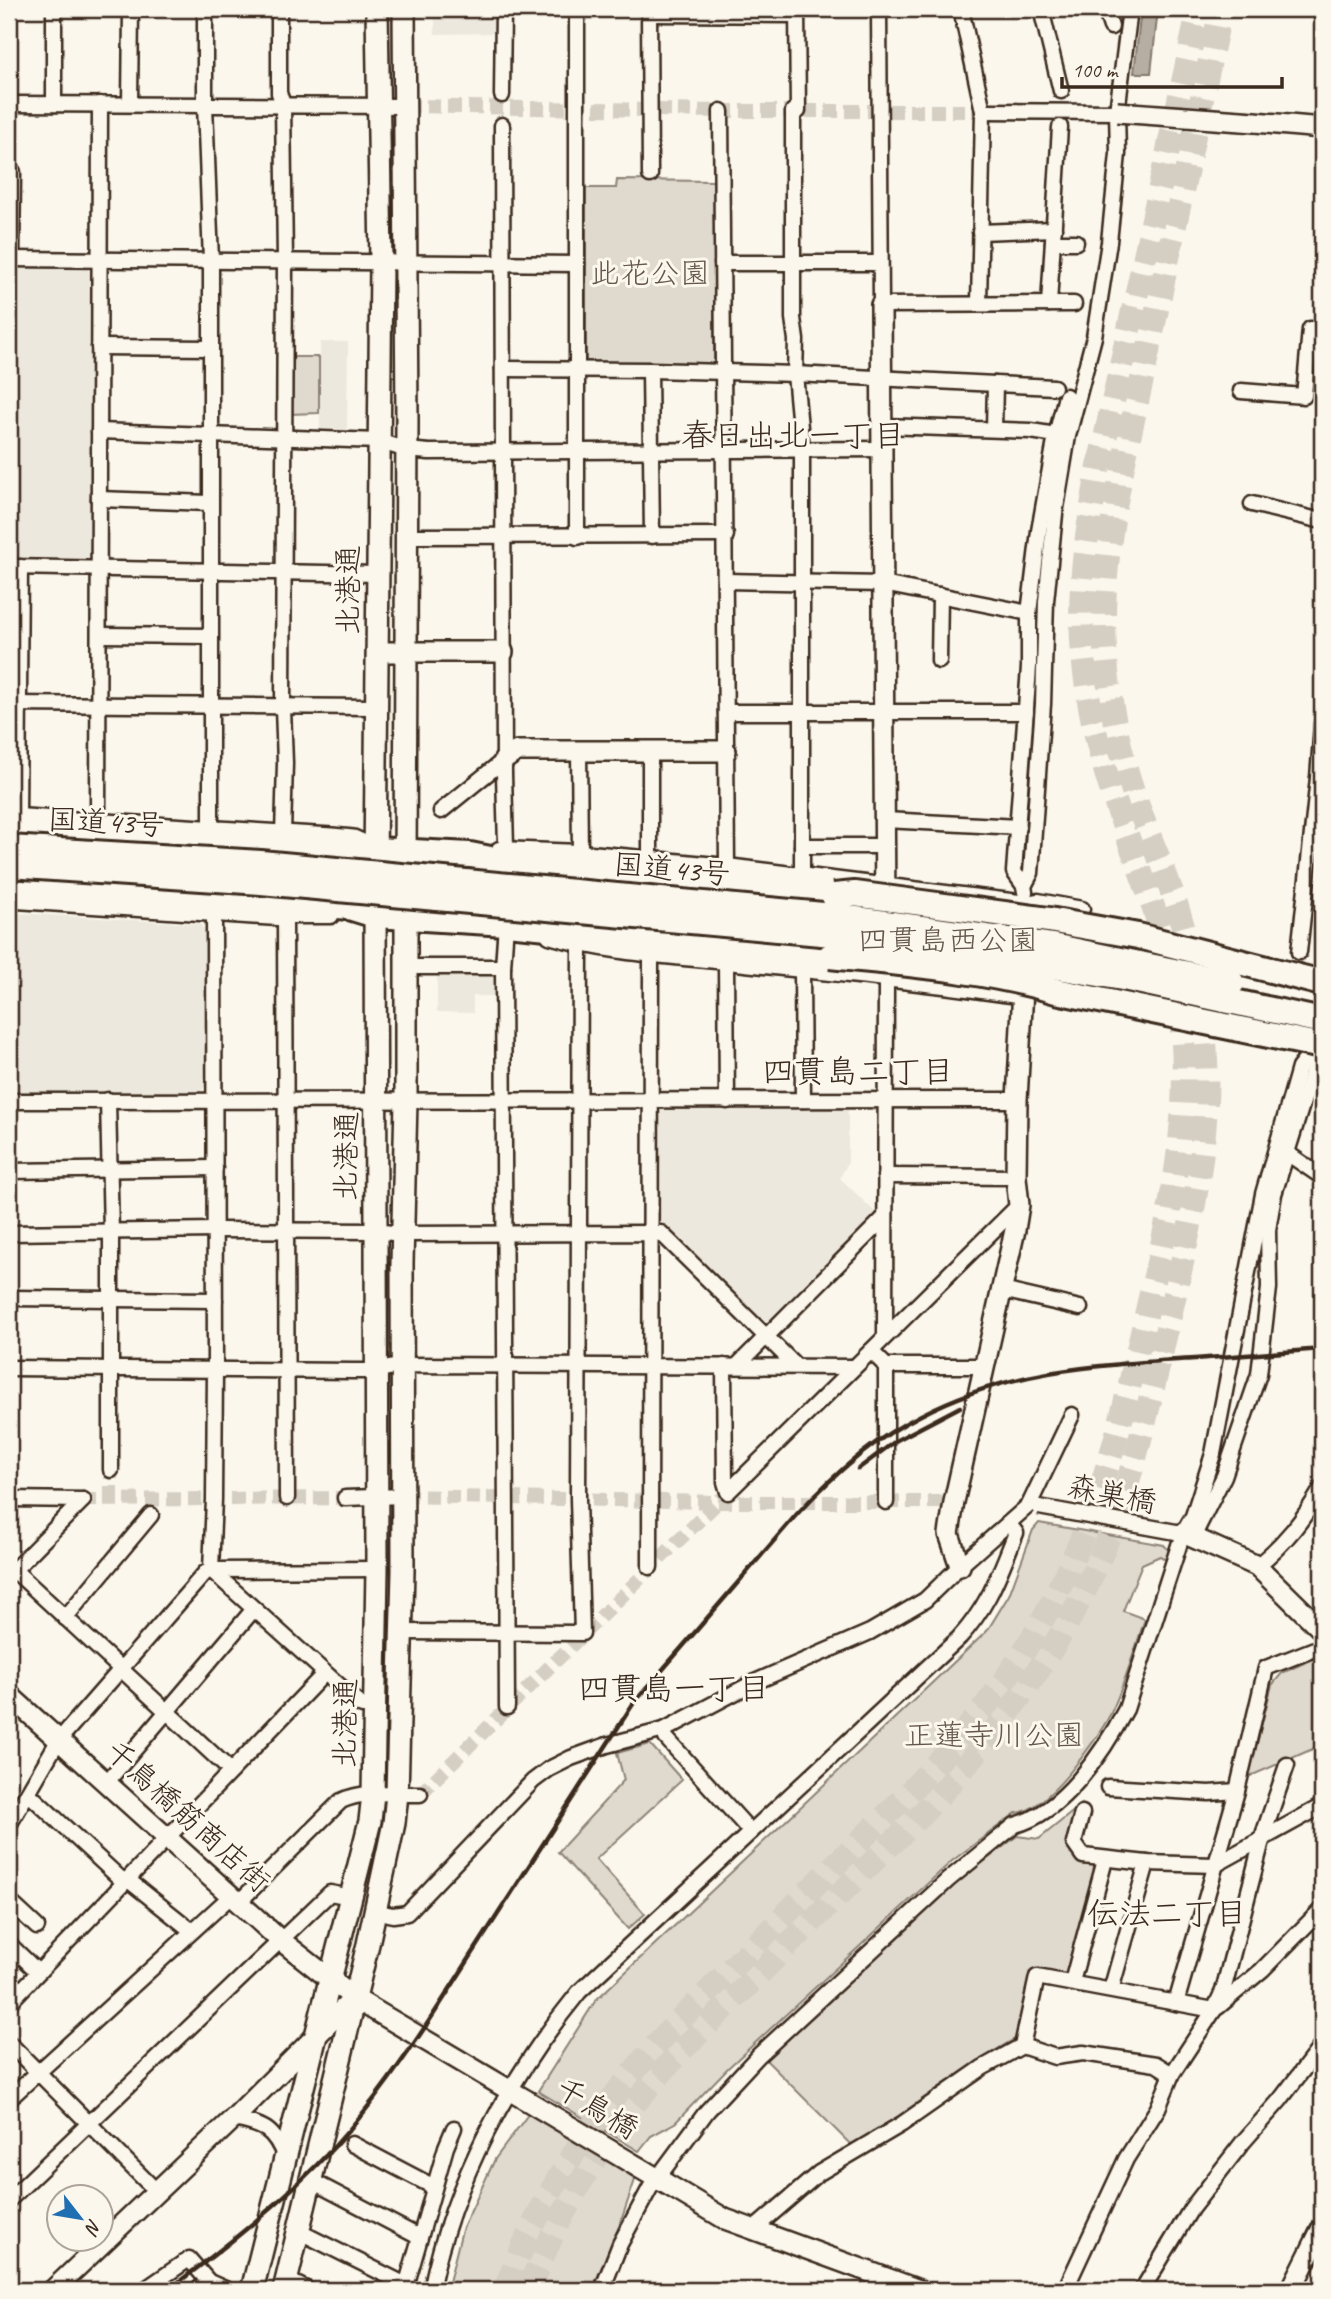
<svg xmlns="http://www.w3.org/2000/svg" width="1331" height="2299" font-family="Caveat,'Klee One',sans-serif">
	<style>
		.built { fill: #ede8dd }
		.green { fill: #dfd9ce; stroke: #8d8276; stroke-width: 2 }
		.water { fill: #b6aea2; stroke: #85796d; stroke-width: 2 }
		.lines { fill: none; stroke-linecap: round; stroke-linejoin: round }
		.street-tunnel { stroke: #d5cec3; stroke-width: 14; stroke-dasharray: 14 7; stroke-linecap: butt }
		.highway-tunnel { stroke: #d5cec3; stroke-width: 24; stroke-dasharray: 24 12; stroke-linecap: butt }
		.street-casing { stroke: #3b2a1e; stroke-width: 19 }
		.secondary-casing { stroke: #3b2a1e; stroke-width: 24 }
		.primary-casing { stroke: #3b2a1e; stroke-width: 26 }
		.highway-casing { stroke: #3b2a1e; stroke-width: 30 }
		.street { stroke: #fbf7ec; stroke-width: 14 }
		.secondary { stroke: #fbf7ec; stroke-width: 19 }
		.primary { stroke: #fbf7ec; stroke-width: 21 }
		.highway { stroke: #fbf7ec; stroke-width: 24 }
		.rail { stroke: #3b2a1e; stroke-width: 4.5 }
		.street-bridge-casing { stroke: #3b2a1e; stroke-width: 19; stroke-linecap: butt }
		.secondary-bridge-casing { stroke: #3b2a1e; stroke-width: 24; stroke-linecap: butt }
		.highway-bridge-casing { stroke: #3b2a1e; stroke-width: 30; stroke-linecap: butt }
		.street-bridge { stroke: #fbf7ec; stroke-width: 14 }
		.secondary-bridge { stroke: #fbf7ec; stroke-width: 19 }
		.highway-bridge { stroke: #fbf7ec; stroke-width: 24 }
		.labels { text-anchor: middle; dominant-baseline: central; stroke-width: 6; stroke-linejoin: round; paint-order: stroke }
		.park-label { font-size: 30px; fill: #64564a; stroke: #fbf7ec }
		.street-label { font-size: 30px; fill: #3b2a1e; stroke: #fbf7ec }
		.neighbourhood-label { font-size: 32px; fill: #3b2a1e; stroke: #fbf7ec }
	</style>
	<rect width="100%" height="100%" fill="#fbf7ec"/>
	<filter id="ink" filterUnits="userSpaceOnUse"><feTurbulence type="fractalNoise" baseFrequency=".0143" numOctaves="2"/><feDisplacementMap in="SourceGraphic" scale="14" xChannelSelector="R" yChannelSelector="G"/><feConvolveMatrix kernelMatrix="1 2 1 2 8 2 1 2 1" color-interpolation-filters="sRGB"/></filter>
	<g filter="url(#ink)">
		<!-- built -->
		<g class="built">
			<path d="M435 9H496V33L435 34Z"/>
			<path d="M9 268H86L91 272 93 555 88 562 9 560Z"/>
			<path d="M320 342H348L347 436 320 435Z"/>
			<path d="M17 913 200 924 205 931 206 1086 199 1093H14L9 1087V1063L12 921Z"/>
			<path d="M437 974H494L496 977V996H473V1013L437 1012Z"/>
			<path d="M848 1108V1162L840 1178 877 1214 768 1326 762 1324 660 1224 658 1219V1112L661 1109Z"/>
		</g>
		<!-- green -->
		<g class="green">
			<path d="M617 180 715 181 714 362 711 367 591 366 586 362V188H616Z"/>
			<path d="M289 357H319V413L289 414Z"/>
			<path d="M1039 1523 1164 1545 1170 1552 1166 1560 1160 1556 1142 1564 1123 1611 1145 1619C1134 1651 1125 1684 1110 1715 1096 1741 1046 1812 1016 1813L952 1861 728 2068 675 2123 651 2136 639 2151 538 2091 596 2000 987 1631 1009 1595 1033 1530Z"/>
			<path d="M1322 1655V1745L1248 1777 1272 1685 1282 1673Z"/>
			<path d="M650 1744 682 1780 596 1859 645 1914 628 1929 558 1852 624 1780 617 1753Z"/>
			<path d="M1081 1805 1069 1846 1094 1863 1097 1869 1069 1974 1064 1977 1036 1972 1018 2037C961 2069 908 2111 853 2147L765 2059 954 1885 1017 1836 1039 1839Z"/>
			<path d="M529 2113 636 2177 620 2224 592 2290H447L462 2230 495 2159Z"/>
		</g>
		<!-- water -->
		<path class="water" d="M1141 9H1158L1151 73H1134Z"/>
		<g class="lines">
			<!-- street-tunnel -->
			<g class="street-tunnel">
				<path d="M405 106 721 111H983"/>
				<path d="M403 1496 717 1502H947"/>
				<path d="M83 1500 345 1498"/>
				<path d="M111 1500V1470"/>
				<path d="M420 1794 722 1498"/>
			</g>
			<!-- highway-tunnel -->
			<g class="highway-tunnel">
				<path d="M505 2290C542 2192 596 2112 666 2034 722 1978 778 1922 834 1866 882 1819 932 1773 974 1720 1017 1669 1052 1608 1078 1547 1112 1468 1130 1385 1149 1302 1172 1204 1194 1106 1179 1006 1168 935 1139 871 1116 804 1090 729 1076 650 1083 571 1086 536 1093 501 1099 466L1199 9"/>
				<path d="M528 2290C552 2232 581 2175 619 2124 638 2098 660 2074 682 2050 738 1995 794 1939 850 1884 882 1852 916 1822 946 1788 1008 1719 1064 1642 1101 1555 1135 1476 1152 1391 1172 1307 1195 1206 1217 1111 1201 1007 1195 970 1186 933 1174 898 1163 866 1148 835 1137 803 1116 743 1104 680 1104 616 1105 530 1128 445 1146 361 1171 244 1196 126 1221 9"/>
			</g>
			<!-- street casing -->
			<g class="street-casing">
				<g id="street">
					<path d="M54 9V104"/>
					<path d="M205 9V105L211 261V830"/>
					<path d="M279 9V93L283 104 285 261 283 708 285 763 283 834"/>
					<path d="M577 9V537"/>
					<path d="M649 9 650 175"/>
					<path d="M797 9 798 111"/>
					<path d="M879 9 881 305 1074 304"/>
					<path d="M961 9 983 111 979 304"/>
					<path d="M1041 9 1061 91"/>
					<path d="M1105 9 1111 27"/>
					<path d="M649 14 797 15"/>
					<path d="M502 95 503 9"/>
					<path d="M9 104 405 106"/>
					<path d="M130 104 131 9"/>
					<path d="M721 111 727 866"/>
					<path d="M793 111V318L796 340 795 374 802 449V874"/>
					<path d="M983 111 1117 112"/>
					<path d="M502 125 504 774 506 847"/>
					<path d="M980 232 1054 229"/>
					<path d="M1053 242H1076"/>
					<path d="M9 259 577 264"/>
					<path d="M12 259 13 172"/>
					<path d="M722 263H880"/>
					<path d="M1049 304 1060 127"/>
					<path d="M99 347 209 348"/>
					<path d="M503 369 650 370 795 374 1054 387"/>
					<path d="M650 370 652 536"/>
					<path d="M1241 391 1304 396 1310 329 1322 330"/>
					<path d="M883 426 1031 431 1056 435"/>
					<path d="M994 429 995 384"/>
					<path d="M99 431 378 441 407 450 429 452 884 449"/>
					<path d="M99 499 209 503"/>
					<path d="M1252 504 1322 521"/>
					<path d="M407 536 726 535"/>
					<path d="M9 567 378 574"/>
					<path d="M726 581 883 584 1029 613"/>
					<path d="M100 635 210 636"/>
					<path d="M939 661 940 595"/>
					<path d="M9 704 375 707"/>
					<path d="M726 712H1026"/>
					<path d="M579 751 580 852"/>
					<path d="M1321 785 1318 778 1322 724"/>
					<path d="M441 811 504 760"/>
					<path d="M18 818 20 567"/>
					<path d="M885 820 1018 827"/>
					<path d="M98 824 100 104"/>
					<path d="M802 846H885"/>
					<path d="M499 849 580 852 727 866 1027 903 1038 901 1082 909"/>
					<path d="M650 859V751"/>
					<path d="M1024 886 1031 873 1043 704 1046 601 1055 514 1068 436 1094 337 1109 242 1118 154 1117 112 1130 9"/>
					<path d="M1025 892 1024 886 1014 872 1029 667V613L1039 531 1056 435 1066 396"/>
					<path d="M549 936C607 953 667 956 727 962 826 973 925 982 1023 997"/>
					<path d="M1299 952 1318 778"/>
					<path d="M726 962 727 1101"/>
					<path d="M405 967H503"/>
					<path d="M802 971 803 1100"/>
					<path d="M108 1100 111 1233V1470"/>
					<path d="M9 1101 1017 1100"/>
					<path d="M1287 1153 1322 1177"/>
					<path d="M9 1171 215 1168"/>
					<path d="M885 1176 1016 1177"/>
					<path d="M9 1233 215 1230 374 1231 402 1234 661 1233 796 1366"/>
					<path d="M1002 1290 1080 1308"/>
					<path d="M9 1298 215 1300"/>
					<path d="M885 1336 886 980"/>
					<path d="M871 1351 886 1366V1502"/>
					<path d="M724 1366 725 1482 728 1492 1019 1205"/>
					<path d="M737 1366 885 1217"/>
					<path d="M886 1366H985"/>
					<path d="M9 1368 354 1371H375L403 1365 854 1367"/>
					<path d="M287 1498 285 916H331"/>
					<path d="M345 1498 403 1496"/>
					<path d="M9 1499 83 1500"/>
					<path d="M1193 1537 1224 1476 1259 1374 1269 1288 1268 1230 1274 1194 1312 1073 1314 1051"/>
					<path d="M1257 1566C1286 1542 1303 1520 1322 1488"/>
					<path d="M650 1567 651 955"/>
					<path d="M14 1570 231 1771"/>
					<path d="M211 1570 214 1499 215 1370 214 910"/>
					<path d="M211 1570 362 1706H376"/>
					<path d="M9 1575 83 1500"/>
					<path d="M65 1618 151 1515"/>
					<path d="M401 1632 582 1633 578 1499 580 945"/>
					<path d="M507 1707 503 967 506 923 513 925"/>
					<path d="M664 1730 666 1738 751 1832"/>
					<path d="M106 1783 254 1609"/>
					<path d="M1108 1787 1209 1793 1237 1791"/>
					<path d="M28 1793 124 1882"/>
					<path d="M1082 1813 1074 1843 1083 1856 1147 1863 1215 1865 1322 1806"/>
					<path d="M9 1825 58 1741 205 1573 211 1570 377 1569"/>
					<path d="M127 1879 192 1931"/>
					<path d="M9 1901 37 1927"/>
					<path d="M239 1902 341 1801C364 1790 395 1794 420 1794"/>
					<path d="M374 1911 393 1915 407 1913 533 1781 549 1769 571 1758 607 1745 664 1730 755 1682 870 1632 925 1600 960 1566 1029 1505 1072 1415"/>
					<path d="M9 1944 37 1971"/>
					<path d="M1072 1982 1105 1860"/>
					<path d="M1111 1990 1147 1863"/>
					<path d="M9 2003 325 1673"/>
					<path d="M1176 2003 1237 1791 1266 1668 1322 1646"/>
					<path d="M1218 2007 1262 1970 1322 1909"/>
					<path d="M9 2043 157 2192"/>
					<path d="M1022 2046 1037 1977 1214 2010"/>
					<path d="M9 2099 232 1895"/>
					<path d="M233 2119C263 2125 274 2128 285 2158"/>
					<path d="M352 2144 434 2187"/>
					<path d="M310 2180 419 2237"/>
					<path d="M9 2200 330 1893 351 1897"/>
					<path d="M753 2230 819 2173 902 2124 982 2068 1022 2046 1055 2057 1083 2053 1156 2064 1172 2074"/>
					<path d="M298 2231 406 2285"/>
					<path d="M286 2279 308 2290"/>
					<path d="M144 2290 189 2259 209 2282 227 2290"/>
					<path d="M196 2290 209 2282"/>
					<path d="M405 2290 446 2147 454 2128"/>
					<path d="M431 2290C453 2181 508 2079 579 1992L959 1638C990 1604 999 1574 1016 1533L1009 1524"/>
					<path d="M602 2290 620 2244 650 2188 707 2111 759 2055 948 1880 1015 1825C1063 1813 1104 1751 1126 1709L1183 1533 1193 1516 1213 1454 1263 1194 1299 1068 1314 1049"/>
					<path d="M1065 2290 1126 2159 1158 2108 1172 2074 1214 2010 1223 1991 1265 1829 1287 1765"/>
					<path d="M1142 2290 1191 2209 1243 2142 1280 2100 1322 2045"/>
				</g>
			</g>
			<!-- secondary casing -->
			<g class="secondary-casing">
				<g id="secondary">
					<path d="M1255 122 1322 128"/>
					<path d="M881 305 885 912"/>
					<path d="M377 652H503"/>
					<path d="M504 760 517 751H726"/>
					<path d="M9 818 332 838 353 840 375 850"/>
					<path d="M9 898 285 916"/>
					<path d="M1183 1533 1257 1566 1322 1630"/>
					<path d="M960 1566 949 1534 954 1502 1015 1230 1019 1205 1016 1177 1017 1100 1024 971"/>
					<path d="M9 1695 279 1939 354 1998 526 2100"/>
					<path d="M638 2167 725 2219 919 2290"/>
					<path d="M53 2290 233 2119 354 1998"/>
					<path d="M1291 2290 1322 2228"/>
				</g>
			</g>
			<!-- primary casing -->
			<g class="primary-casing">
				<g id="primary">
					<path d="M404 9 407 420 405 868"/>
					<path d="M375 865 381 263 377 9"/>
					<path d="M252 2290 370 1821 373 1794 377 1569 375 900"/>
					<path d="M284 2290 368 1944 394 1823 397 1794 403 1571 402 1263 406 1101V900"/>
				</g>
			</g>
			<!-- highway casing -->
			<g class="highway-casing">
				<g id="highway">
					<path d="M9 832 352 854 375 850 470 855 521 865 584 869 834 896 853 904"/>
					<path d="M9 884 316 904 349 907 375 915 506 923 756 947 830 956"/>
					<path d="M1064 982 1146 995"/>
					<path d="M1232 983 1322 1004"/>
				</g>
			</g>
			<!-- street -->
			<use href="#street" class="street"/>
			<!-- secondary -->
			<use href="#secondary" class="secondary"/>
			<!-- primary -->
			<use href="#primary" class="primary"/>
			<!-- highway -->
			<use href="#highway" class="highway"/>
			<!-- rail -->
			<g class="rail">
				<path d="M858 1469 897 1440 960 1407"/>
				<path d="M168 2290C227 2246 285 2200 335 2146 373 2104 404 2059 435 2012L633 1704 797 1514C833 1475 873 1439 921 1415 1009 1369 1098 1365 1195 1359 1237 1356 1280 1352 1322 1349"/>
			</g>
			<!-- street-bridge casing -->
			<g class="street-bridge-casing">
				<path id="street-bridge" d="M1039 1507 1176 1532"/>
			</g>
			<!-- secondary-bridge casing -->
			<g class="secondary-bridge-casing">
				<g id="secondary-bridge">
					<path d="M1117 112 1255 122"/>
					<path d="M526 2100 638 2167"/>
				</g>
			</g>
			<!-- highway-bridge casing -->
			<g class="highway-bridge-casing">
				<g id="highway-bridge">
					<path d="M9 848 261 863 834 916 1052 946 1232 983"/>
					<path d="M9 865 261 882 832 934 988 955 1128 979 1322 1021"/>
					<path d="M834 896 855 894 1049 920 1138 936 1322 983"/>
					<path d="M830 956C905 964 983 969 1056 991L1322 1046"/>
				</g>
			</g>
			<!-- street-bridge -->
			<use href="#street-bridge" class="street-bridge"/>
			<!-- secondary-bridge -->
			<use href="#secondary-bridge" class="secondary-bridge"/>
			<!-- highway-bridge -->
			<use href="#highway-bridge" class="highway-bridge"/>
		</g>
	</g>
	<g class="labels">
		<!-- park labels -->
		<g class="park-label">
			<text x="650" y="273">此花公園</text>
			<text x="948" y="940">四貫島西公園</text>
			<text x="994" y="1735">正蓮寺川公園</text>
		</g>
		<!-- street labels -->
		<g class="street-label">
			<text transform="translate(348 590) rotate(-90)">北港通</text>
			<text transform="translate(106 822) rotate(3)">国道43号</text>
			<text transform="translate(672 869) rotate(5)">国道43号</text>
			<text transform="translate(346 1156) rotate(-89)">北港通</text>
			<text transform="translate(1112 1494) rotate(11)">森巣橋</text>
			<text transform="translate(345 1723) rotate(-89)">北港通</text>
			<text transform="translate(188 1816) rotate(42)">千鳥橋筋商店街</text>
			<text transform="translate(597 2108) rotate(31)">千鳥橋</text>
		</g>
		<!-- neighbourhood labels -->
		<g class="neighbourhood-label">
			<text x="793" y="435">春日出北一丁目</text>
			<text x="858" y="1071">四貫島二丁目</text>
			<text x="674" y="1688">四貫島一丁目</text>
			<text x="1167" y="1913">伝法二丁目</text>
		</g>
	</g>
	<!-- margin -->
	<rect width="1331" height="2299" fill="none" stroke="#fbf7ec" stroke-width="35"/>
	<rect x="18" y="18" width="1296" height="2264" fill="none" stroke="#3b2a1e" stroke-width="2.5" filter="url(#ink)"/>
	<!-- north arrow -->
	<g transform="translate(80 2218) rotate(121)"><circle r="33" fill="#fbf7ec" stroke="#aea59a" stroke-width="2"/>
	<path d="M0-5L12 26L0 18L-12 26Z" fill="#1f6fb2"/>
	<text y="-10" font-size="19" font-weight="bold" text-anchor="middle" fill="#3b2a1e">N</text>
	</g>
	<!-- scale -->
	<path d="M1062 77v10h220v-10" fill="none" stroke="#3b2a1e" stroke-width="3.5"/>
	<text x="1072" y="77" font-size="21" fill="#3b2a1e" stroke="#fbf7ec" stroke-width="5" paint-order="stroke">100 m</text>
</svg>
